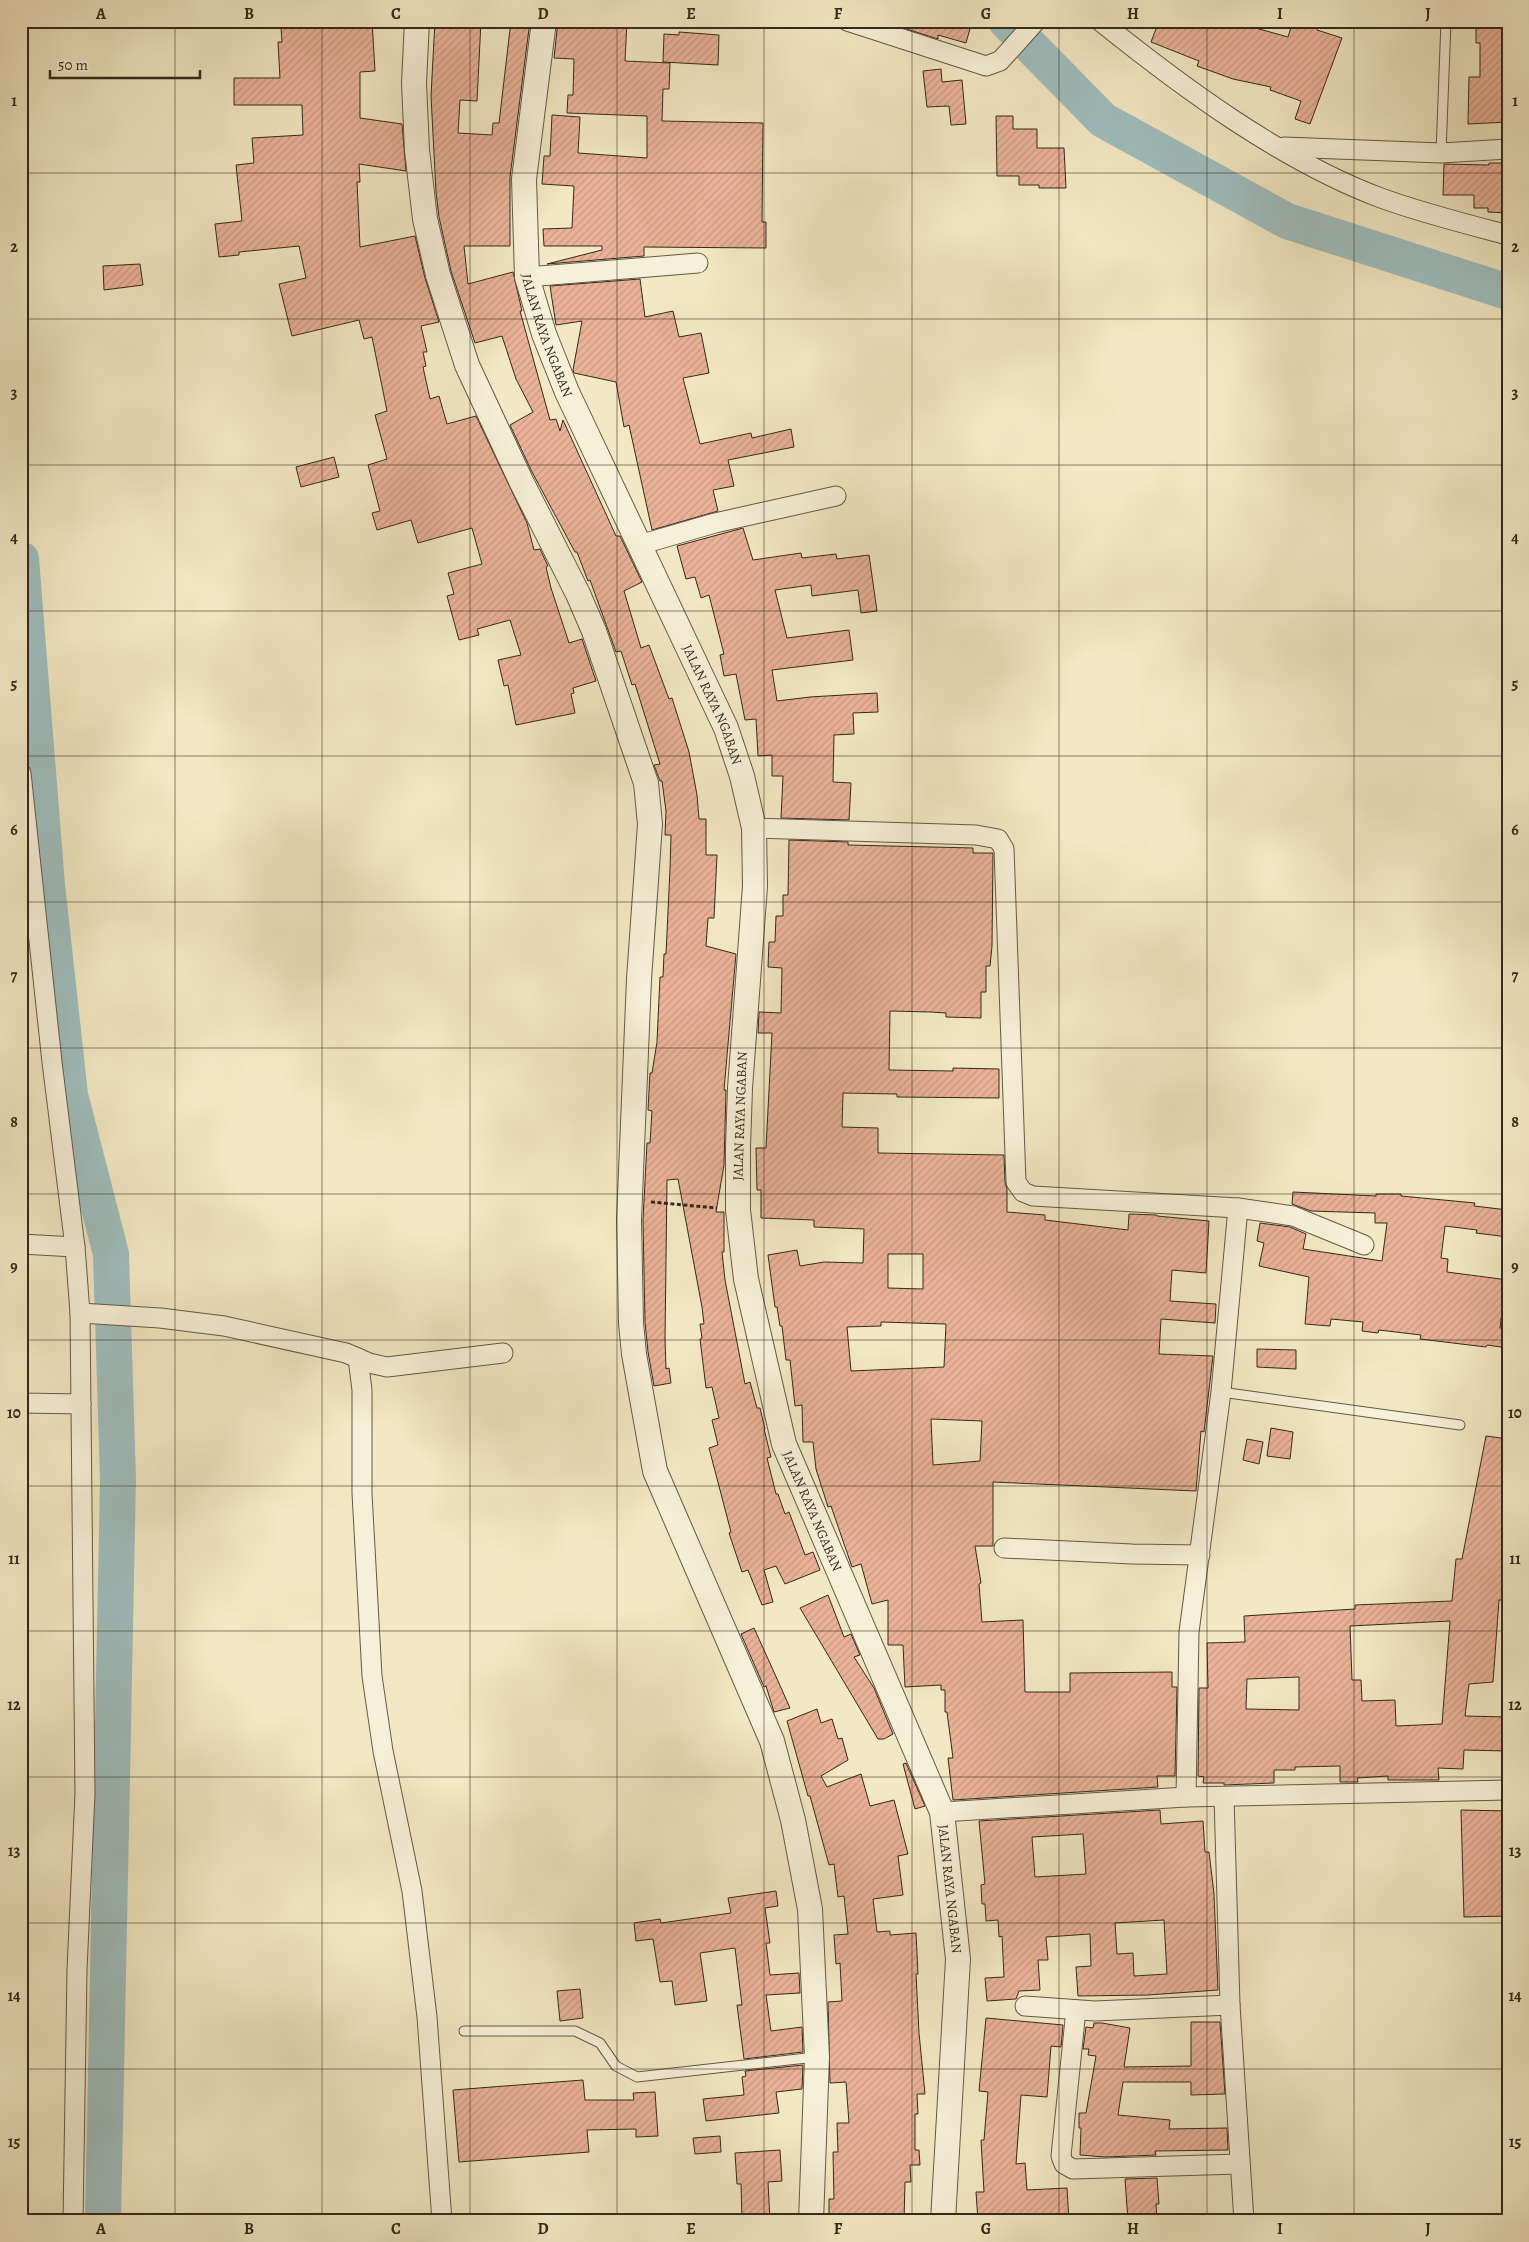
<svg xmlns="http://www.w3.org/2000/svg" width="1529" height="2242" font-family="Alegreya,serif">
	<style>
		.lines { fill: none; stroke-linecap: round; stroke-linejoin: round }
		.river { stroke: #9fbebe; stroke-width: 36 }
		.building { fill: url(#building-hatch); stroke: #34291c; fill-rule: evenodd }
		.service-casing { stroke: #645946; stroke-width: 11 }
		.minor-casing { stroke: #645946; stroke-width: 21 }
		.tertiary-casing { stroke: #645946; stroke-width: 26 }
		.path { stroke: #34291c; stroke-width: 3; stroke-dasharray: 4 2.5; stroke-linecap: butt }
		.service { stroke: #f7f0d8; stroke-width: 9 }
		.minor { stroke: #f7f0d8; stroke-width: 19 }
		.tertiary { stroke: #f7f0d8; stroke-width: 24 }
		.grid { fill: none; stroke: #34291c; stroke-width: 1; stroke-opacity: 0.55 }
		.labels { text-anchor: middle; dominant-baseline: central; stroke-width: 4; stroke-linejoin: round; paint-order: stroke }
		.street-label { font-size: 14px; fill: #34291c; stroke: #f7f0d8 }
		.neatline { fill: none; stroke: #34291c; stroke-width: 2 }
		.grid-label { font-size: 16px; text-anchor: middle; font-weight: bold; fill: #34291c }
	</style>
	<defs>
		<pattern id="building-hatch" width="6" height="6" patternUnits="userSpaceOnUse" patternTransform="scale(1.25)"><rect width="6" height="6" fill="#eab298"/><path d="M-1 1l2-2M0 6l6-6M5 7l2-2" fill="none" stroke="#c99982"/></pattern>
	</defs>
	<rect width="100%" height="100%" fill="#f2e8c3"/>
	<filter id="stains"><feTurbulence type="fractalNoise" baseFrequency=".004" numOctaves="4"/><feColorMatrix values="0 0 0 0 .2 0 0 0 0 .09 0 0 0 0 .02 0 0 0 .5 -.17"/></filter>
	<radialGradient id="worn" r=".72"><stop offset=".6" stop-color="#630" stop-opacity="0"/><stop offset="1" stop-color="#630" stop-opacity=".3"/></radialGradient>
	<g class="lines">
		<!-- river -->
		<g class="river">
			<path d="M1006 21 1103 120 1287 221 1508 292"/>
			<path d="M21 559 47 885 70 1095 111 1254 118 1480 103 2221"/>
		</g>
	</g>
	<!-- building -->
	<g class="building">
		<path d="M326 21H372L375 71 360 72V118L402 124 406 171 359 164 360 182H357L360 247 415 236 425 278 439 322 421 326 427 352H423L426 366 423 367 430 399 439 396 447 424 476 416 527 523 534 550 540 549 548 566 546 567 551 588 569 643 582 639 596 681 573 688 574 693 571 694 575 713 516 725 508 685 504 686 498 660 521 655 510 620 477 629 479 635 459 640 447 596 454 594 448 573 482 564 472 528 418 543 411 520 377 530 372 513 380 511 368 465 387 459 375 415 387 411 372 337 364 339 359 320 292 336 279 284 306 278 299 246 239 252V255L219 257 215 224 242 221 236 165 254 163 252 138 303 135 302 105H234V78H280L278 42H282L281 27 326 24Z"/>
		<path d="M435 21H481L477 101 460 100 458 133 492 135 493 123H499L511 21H530L510 177V246H464L468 284 513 272 522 311H520L550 420 556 419 560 431 563 420 616 536H620L642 582 624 591 641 648 649 645 669 699 672 698 689 752 697 795 699 819H706V855H717L714 918H708L706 946 736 954 724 1090H726L724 1165 716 1212H724V1252H722L725 1280 745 1384 750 1382 757 1408H760L765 1429H764L771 1457 767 1458 776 1494H778L785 1514 789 1512 805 1555 813 1552 820 1570 785 1584 776 1566 764 1570 773 1602 762 1605 748 1570 742 1572 729 1533 731 1532 709 1448 718 1445 712 1420 719 1418 712 1387 706 1388 700 1339 702 1338 700 1324H704L702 1307 678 1179 667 1180 665 1339 666 1369 669 1368 671 1383 654 1386 648 1352 645 1322 643 1220 647 1143H650L652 1111 648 1110 650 1073H652L657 1042 660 977H663L664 954H666L670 869 671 835H665L666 811 662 781H660L654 765 660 764 635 684 632 685 621 651 616 652 590 580 588 581 577 552H575L532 472 510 425 533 412 516 379 502 336 475 343 451 271 439 217 436 192 431 96Z"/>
		<path d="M558 21H627L625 61 670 63 669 89H663L662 121 763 123 762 222H766V248L644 247V256L547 264 602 250V246H544L543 229 572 228 574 186 542 184 544 156H550L552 115 580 117 578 153 647 158V116L567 113 568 95H573L574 59 554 58Z"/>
		<path d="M892 21H960L971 25 966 43 938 35V39L891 24Z"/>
		<path d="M1159 21H1254L1252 27 1288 37 1293 21H1305L1318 26 1317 30 1342 38 1310 124 1295 119 1301 101 1270 90 1271 87 1233 79 1197 66 1199 61 1151 42Z"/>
		<path d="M1476 25 1508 26V122L1468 124 1469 77H1480V43H1476Z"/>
		<path d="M679 32 719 35 718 65 663 62 664 34 679 35Z"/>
		<path d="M941 69 942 82 962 80 966 124 951 125 949 106 927 107 923 71Z"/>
		<path d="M996 116H1013V129H1037V148H1064L1066 188H1039V185H1019V176H997Z"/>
		<path d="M1489 163H1508V213L1488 212V208H1474V195H1443L1444 164 1489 165Z"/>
		<path d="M140 264 143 285 104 290 103 266Z"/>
		<path d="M640 279 645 317 673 311 679 337 701 333 709 373 683 378 700 444 751 433 752 438 791 429 794 447 728 460 734 486 713 490 718 511 652 530 629 425 624 427 616 382 574 373 573 370 582 321 556 325 550 286Z"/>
		<path d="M334 457 339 477 301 487 296 467Z"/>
		<path d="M743 528 753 560 801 553 802 558 836 554 837 559 869 555 877 611 861 613 858 590 812 596 811 585 775 590 787 638 849 630 853 660 772 670 777 701 810 697 877 693 878 712 853 713 854 734 834 735 833 782 851 783 849 820 781 818 783 776H772V755L758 756 756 719 745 720 736 674 724 676 720 655 724 654 709 595 701 598 695 577 686 579 677 546Z"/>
		<path d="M789 840 848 842V845L973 848V853H993L992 946 990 966H986V992H981V1018L946 1017V1013L931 1012 890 1011 889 1070 953 1071V1068L999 1069V1098L897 1097V1094L843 1093 842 1127 878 1128V1153L1004 1155 1005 1182 1007 1189V1212L1045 1215V1220L1128 1230 1129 1214 1157 1215V1216L1209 1221 1206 1273 1172 1270 1170 1301 1216 1304 1215 1323 1161 1319 1159 1354 1213 1356 1204 1432 1201 1431 1196 1491 993 1482V1546H975L981 1583 979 1584 982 1622 1023 1620 1025 1692H1070V1673L1172 1672V1687H1177L1175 1776H1157L1158 1787 953 1800 948 1758H953L947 1712H945V1690H941V1685L905 1687 903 1645H888V1600L872 1604 861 1564 852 1567 831 1506 828 1507 816 1469 813 1442H803L802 1405 795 1406 790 1360H786L782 1326H780L777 1307H775L768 1255 797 1250 800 1266 824 1262 863 1263 864 1229 814 1227V1220L761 1218V1190H757L756 1148H766L772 1033H758L759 1012 781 1013 782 968 768 967 769 942H775L776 916H783V895H788ZM888 1254H923V1289L888 1288ZM881 1322 946 1324 944 1367 851 1371 847 1327 881 1326ZM931 1419 982 1421 980 1461 933 1465Z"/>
		<path d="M1293 1192 1376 1196V1194H1401V1196L1475 1203 1474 1206 1508 1210V1237L1476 1233 1477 1230 1445 1226 1441 1258 1448 1259 1447 1272 1508 1280V1296H1504L1500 1328 1508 1329V1348L1487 1345 1486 1347 1420 1339 1421 1335 1379 1330 1378 1333 1362 1331 1363 1322 1331 1319 1330 1326 1305 1324 1309 1277 1259 1266 1264 1243 1257 1241 1260 1223 1290 1227 1306 1234 1303 1249 1382 1261 1387 1223H1375V1213L1311 1211 1292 1204Z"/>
		<path d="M1257 1349 1296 1350V1369L1257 1367Z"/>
		<path d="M1271 1428 1293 1432 1290 1459 1267 1456Z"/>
		<path d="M1486 1436 1508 1439V1600H1499L1493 1682 1469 1684 1465 1716 1508 1717V1751L1464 1750 1463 1769 1438 1768 1439 1780H1388V1776L1357 1778 1358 1782H1340V1766L1295 1767V1770H1274V1783L1224 1785V1783H1203L1204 1777 1198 1776 1199 1688H1208L1207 1643 1245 1642 1244 1616 1355 1609V1605L1452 1601 1456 1559H1462ZM1450 1621 1442 1724 1396 1726 1395 1700 1362 1701 1361 1680H1352L1350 1626ZM1299 1677V1710L1246 1709 1247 1679Z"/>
		<path d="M1247 1439 1263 1442 1259 1464 1243 1460Z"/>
		<path d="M828 1595 844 1637 851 1634 860 1655 854 1657 874 1688 893 1734 884 1739H878L800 1608Z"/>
		<path d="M754 1628 778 1681 790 1708 774 1712 766 1686 764 1687 741 1634Z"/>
		<path d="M817 1709 821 1723 832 1719 838 1739 842 1738 848 1760 821 1776 827 1787 861 1774 870 1806 894 1800 908 1854 898 1856 903 1895 873 1899 877 1932 890 1931V1935L916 1933 918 1974H916L919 2033 925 2094H917L918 2114H915V2150H919L920 2165H910L911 2182H905L904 2221H839V2215H829V2199H834L833 2152H838L837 2123H849L846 2082 830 2083 828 2002 842 2001 840 1963 836 1964 834 1935 848 1934 844 1896 838 1897 834 1864 829 1865 810 1796H808L787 1721Z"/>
		<path d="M906 1763 925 1806 915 1809 903 1764Z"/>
		<path d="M1160 1810 1161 1824 1203 1821 1205 1852H1209L1214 1894 1218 1990 1148 1995 1078 1996 1076 1967 1091 1966 1090 1934 1046 1937 1048 1960H1038L1040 1990 1019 1991 1016 1999 987 2001 985 1978 1004 1977 1002 1936 999 1937 998 1920 986 1921 985 1904H982L981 1885 985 1884 979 1821ZM1083 1834 1086 1874 1035 1877 1032 1837ZM1164 1920 1167 1974 1134 1976 1133 1953 1117 1954 1115 1923Z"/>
		<path d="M1461 1810 1508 1811V1916L1464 1917Z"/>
		<path d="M776 1891 778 1906 765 1908 770 1943H766L770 1975 799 1973 800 1993 766 1995 771 2031 802 2027 803 2052 744 2059 737 2005H742L735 1948 700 1953 707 2001 675 2005 672 1981 660 1982 653 1939 636 1941 634 1923 660 1919 661 1923 731 1913 728 1898Z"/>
		<path d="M580 1989 583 2018 560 2021 557 1991Z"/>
		<path d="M986 2018 1063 2025 1061 2047 1051 2046 1047 2097 1021 2095 1016 2164 1025 2163 1027 2190 1067 2188 1069 2221H978L976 2192H984L981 2140H984L988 2092 979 2091Z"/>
		<path d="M1191 2022H1220L1225 2094 1191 2095V2082H1123L1118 2115 1170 2120 1169 2129 1227 2128 1228 2150 1155 2151 1156 2155 1105 2157 1080 2155 1081 2128H1079V2113H1086L1096 2056 1088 2055 1089 2049H1083L1086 2027 1093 2028 1094 2023H1102L1130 2028 1124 2067 1191 2066Z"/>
		<path d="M803 2065 802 2089 776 2092 779 2113 706 2121 703 2099 744 2095 742 2077 746 2076 745 2071Z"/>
		<path d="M583 2080 585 2100H634L633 2093 655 2092 658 2136 636 2137V2129L587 2130 589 2152 459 2162 453 2090Z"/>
		<path d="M720 2136 721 2152 695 2154 693 2138Z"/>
		<path d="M780 2150 782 2181 768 2182 770 2221H742L741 2184H737L735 2153Z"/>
		<path d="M1157 2178 1159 2204H1156L1157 2221H1128L1125 2179Z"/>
	</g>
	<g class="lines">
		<!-- service casing -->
		<g class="service-casing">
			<g id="service">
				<path d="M1441 153 1446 21"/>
				<path d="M1221 1392 1460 1425"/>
				<path d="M464 2031H575L600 2043 616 2066 637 2077 816 2057"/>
			</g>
		</g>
		<!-- minor casing -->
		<g class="minor-casing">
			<g id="minor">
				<path d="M847 21 986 66 1000 61 1036 21"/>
				<path d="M1100 21C1182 87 1282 161 1381 198 1422 213 1466 224 1508 235"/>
				<path d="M1284 147 1441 153 1508 149"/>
				<path d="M527 277 698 263"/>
				<path d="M639 545 715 523 836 496"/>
				<path d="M21 773 52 1062 75 1247 80 1313 85 1793 77 1970 73 2221"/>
				<path d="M754 828 976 835 998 839 1004 849 1016 1182 1023 1192 1033 1196 1238 1208 1293 1216 1364 1245"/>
				<path d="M21 1244 75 1247"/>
				<path d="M80 1313 160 1318 224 1326 346 1353 369 1363 387 1367 503 1353"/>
				<path d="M358 1358 362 1390V1493L372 1676 383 1751 412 1891 427 2017 442 2221"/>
				<path d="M21 1403 81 1404"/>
				<path d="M1004 1548 1132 1554 1200 1555"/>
				<path d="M1186 1797 1189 1632 1221 1392 1238 1208"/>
				<path d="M1224 1797 1230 2005 1244 2221"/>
				<path d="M942 1812 1186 1797 1508 1790"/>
				<path d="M1025 2006 1095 2011 1230 2005"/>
				<path d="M1076 2010 1061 2156 1064 2164 1073 2169 1239 2164"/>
			</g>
		</g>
		<!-- tertiary casing -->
		<g class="tertiary-casing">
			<g id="tertiary">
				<path d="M417 21 414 83 417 150 425 219 438 275 467 365 521 481 578 594 594 631 646 783 650 824 639 979 629 1220 631 1323 634 1354 655 1471 772 1741 793 1820 810 1909 817 2057 811 2221"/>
				<path id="s1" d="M544 21 524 179 527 277 544 334 567 392 726 728 742 776 754 828 755 886 740 1088 738 1147V1210L746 1279 784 1444 942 1812 958 1959 943 2221"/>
			</g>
		</g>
		<!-- path -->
		<path class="path" d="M651 1202 717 1208"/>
		<!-- service -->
		<use href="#service" class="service"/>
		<!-- minor -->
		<use href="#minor" class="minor"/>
		<!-- tertiary -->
		<use href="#tertiary" class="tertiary"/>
	</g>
	<!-- grid -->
	<path class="grid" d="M175 21V2221M322 21V2221M470 21V2221M617 21V2221M764 21V2221M912 21V2221M1059 21V2221M1207 21V2221M1354 21V2221M21 173H1508M21 319H1508M21 465H1508M21 611H1508M21 756H1508M21 902H1508M21 1048H1508M21 1194H1508M21 1340H1508M21 1486H1508M21 1631H1508M21 1777H1508M21 1923H1508M21 2069H1508"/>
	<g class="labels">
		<!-- street labels -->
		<g class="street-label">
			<text stroke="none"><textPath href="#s1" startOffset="319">JALAN RAYA NGABAN</textPath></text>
			<text stroke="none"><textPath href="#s1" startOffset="724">JALAN RAYA NGABAN</textPath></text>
			<text transform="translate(740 1116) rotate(-88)">JALAN RAYA NGABAN</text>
			<text stroke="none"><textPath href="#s1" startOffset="1549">JALAN RAYA NGABAN</textPath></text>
			<text stroke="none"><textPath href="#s1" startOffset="1954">JALAN RAYA NGABAN</textPath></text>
		</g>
	</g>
	<!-- margin -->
	<rect width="1529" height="2242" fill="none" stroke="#f2e8c3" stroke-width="55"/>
	<!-- scale -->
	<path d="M50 70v8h150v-8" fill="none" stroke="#34291c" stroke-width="2.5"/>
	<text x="58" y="70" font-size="15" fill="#34291c" stroke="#f7f0d8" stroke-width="4" paint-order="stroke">50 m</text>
	<rect x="28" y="28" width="1474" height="2186" class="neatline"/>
	<g class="grid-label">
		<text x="101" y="19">A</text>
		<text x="249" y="19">B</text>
		<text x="396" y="19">C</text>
		<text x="543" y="19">D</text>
		<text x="691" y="19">E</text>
		<text x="838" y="19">F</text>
		<text x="986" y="19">G</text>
		<text x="1133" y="19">H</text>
		<text x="1280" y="19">I</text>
		<text x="1428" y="19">J</text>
		<text x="14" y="106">1</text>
		<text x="1515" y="106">1</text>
		<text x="14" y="252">2</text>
		<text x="1515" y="252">2</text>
		<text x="14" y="398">3</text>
		<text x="1515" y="398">3</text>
		<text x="14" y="543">4</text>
		<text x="1515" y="543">4</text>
		<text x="14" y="689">5</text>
		<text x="1515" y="689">5</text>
		<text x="14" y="835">6</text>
		<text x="1515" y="835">6</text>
		<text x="14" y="981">7</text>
		<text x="1515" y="981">7</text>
		<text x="14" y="1127">8</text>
		<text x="1515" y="1127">8</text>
		<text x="14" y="1272">9</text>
		<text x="1515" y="1272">9</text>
		<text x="14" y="1418">10</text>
		<text x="1515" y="1418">10</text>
		<text x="14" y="1564">11</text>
		<text x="1515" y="1564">11</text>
		<text x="14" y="1710">12</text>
		<text x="1515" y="1710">12</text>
		<text x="14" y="1856">13</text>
		<text x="1515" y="1856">13</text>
		<text x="14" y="2001">14</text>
		<text x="1515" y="2001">14</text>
		<text x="14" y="2147">15</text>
		<text x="1515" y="2147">15</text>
		<text x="101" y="2234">A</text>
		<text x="249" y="2234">B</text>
		<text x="396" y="2234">C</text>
		<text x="543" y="2234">D</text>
		<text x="691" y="2234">E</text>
		<text x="838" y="2234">F</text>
		<text x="986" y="2234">G</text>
		<text x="1133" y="2234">H</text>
		<text x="1280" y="2234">I</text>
		<text x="1428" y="2234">J</text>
	</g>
	<rect width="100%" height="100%" filter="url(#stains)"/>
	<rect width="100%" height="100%" fill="url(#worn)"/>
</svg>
